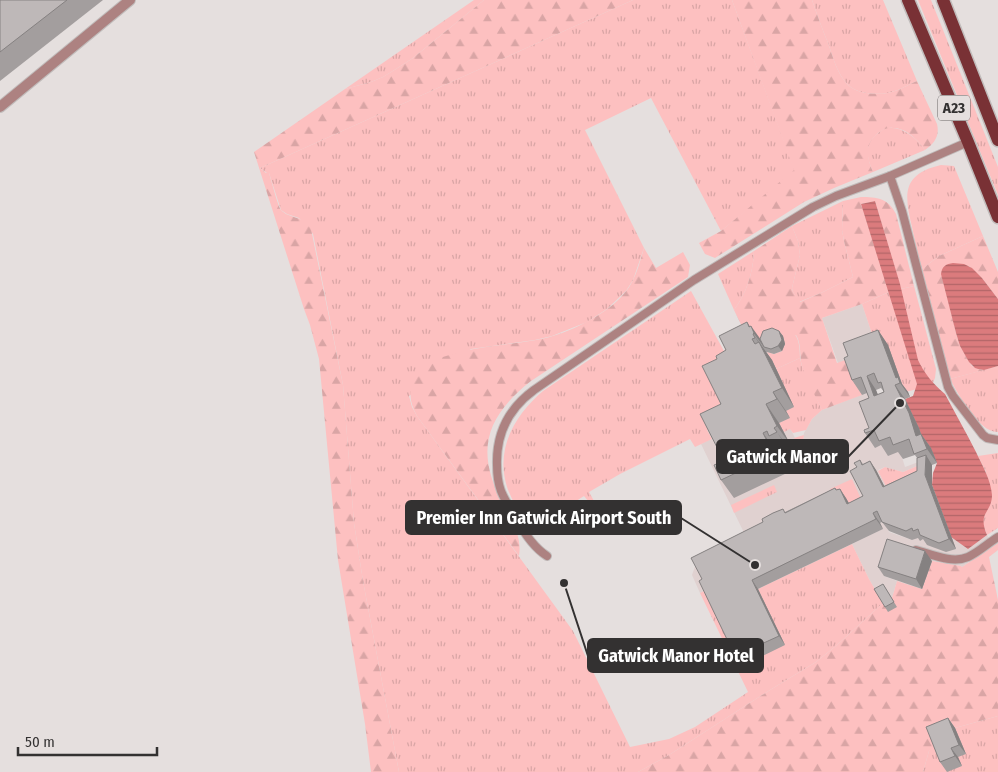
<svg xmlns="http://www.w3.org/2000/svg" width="998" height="772" font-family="'Fira Sans Condensed',sans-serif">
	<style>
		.built { fill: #e0d1d0 }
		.grass { fill: url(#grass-tufts) }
		.forest { fill: url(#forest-firs) }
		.garden { fill: #fdc0c0 }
		.water { fill: url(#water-rules) }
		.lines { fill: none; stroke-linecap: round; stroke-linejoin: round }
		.service-casing { stroke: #c1bcbb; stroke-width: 10 }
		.minor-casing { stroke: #c1bcbb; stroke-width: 12 }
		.primary-casing { stroke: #c1bcbb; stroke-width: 15 }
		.service { stroke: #ad8281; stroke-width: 8 }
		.minor { stroke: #ad8281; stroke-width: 10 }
		.primary { stroke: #793135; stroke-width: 12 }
		.wall { fill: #a39e9e; fill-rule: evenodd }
		.shaded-wall { fill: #858181 }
		.building { fill: #beb8b8; stroke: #858181; fill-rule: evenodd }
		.labels { text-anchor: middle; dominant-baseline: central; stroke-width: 4.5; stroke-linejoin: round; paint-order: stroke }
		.shield { fill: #e5dfde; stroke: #686565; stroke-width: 1 }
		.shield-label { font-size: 15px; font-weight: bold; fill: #333131 }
		.leader { fill: none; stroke: #333131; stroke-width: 2 }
		.callout-dot { fill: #333131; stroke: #e5dfde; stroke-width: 2 }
		.callout { fill: #333131; stroke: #333131; stroke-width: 2 }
		.callout-label { font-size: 18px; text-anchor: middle; font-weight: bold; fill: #fff }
	</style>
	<defs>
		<pattern id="grass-tufts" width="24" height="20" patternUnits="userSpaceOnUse" patternTransform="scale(1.25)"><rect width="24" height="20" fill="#fdc0c0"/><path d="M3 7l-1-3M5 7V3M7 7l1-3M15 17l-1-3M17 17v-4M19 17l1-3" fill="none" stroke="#d9a5a5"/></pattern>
		<pattern id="forest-firs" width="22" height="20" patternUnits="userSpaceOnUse" patternTransform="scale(1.25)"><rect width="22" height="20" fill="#fdc0c0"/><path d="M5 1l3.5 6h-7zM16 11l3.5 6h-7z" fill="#d9a5a5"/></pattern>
		<pattern id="water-rules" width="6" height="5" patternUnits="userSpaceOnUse" patternTransform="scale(1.25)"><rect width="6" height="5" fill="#db7b7d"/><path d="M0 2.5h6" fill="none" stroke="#b26567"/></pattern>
	</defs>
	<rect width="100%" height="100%" fill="#e5dfde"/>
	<!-- built -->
	<g class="built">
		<path d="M862 304 877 349 838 363 822 318Z"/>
		<path d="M736 343 764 344 794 407 790 418V428L798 444 793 458 791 459 810 468 803 455 802 447 804 433 812 419 822 410 871 391 875 447 884 444 900 451 905 467 921 461 922 464 903 472 885 467 878 470 887 488 858 511 852 479 836 501 708 589 700 593 692 575 696 564 748 541 701 444 711 439 707 430 723 422 735 371 724 350Z"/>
		<path d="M884 521 889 532 912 540 918 537 956 549 951 537 968 548 987 535 993 546 962 567 961 566 932 561 894 548 884 576 897 581 892 598 883 603 869 579 852 544 882 529 880 523Z"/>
	</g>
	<!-- grass -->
	<g class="grass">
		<path d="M474 0H484L413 58 396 69 383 77 371 82 345 89Z"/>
		<path d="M633 0H732L795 171 721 231 651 98 585 130 644 248 633 280 626 291 607 309 587 322 552 336 535 340 471 349 409 396 412 407 417 416 573 631 630 747 669 739 695 727 748 692 700 593 706 590 758 589 852 544 869 579 883 603 837 645 816 662 770 690 669 755 638 772H399L363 581 354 523 343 385 313 234 299 218 287 214 281 210 269 173H267L260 168Z"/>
		<path d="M812 0H883L917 81C908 85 898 91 888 93 876 95 858 94 848 85 837 74 833 57 828 43 822 29 817 14 812 0Z"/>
		<path d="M918 0H931L998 167V195Z"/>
		<path d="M886 128C902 126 916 137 925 150L873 172C864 152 865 139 886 128Z"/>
		<path d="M941 165 954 166 983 236 939 256 922 269C918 255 915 241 912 227 904 194 902 174 941 165Z"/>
		<path d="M843 201 842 230 844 241 853 277 821 293 799 302 793 292 792 288 800 255 798 241 792 226Z"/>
		<path d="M861 204 901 289 914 286 936 369 935 378 932 385 906 392 877 349 862 304 889 292Z"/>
		<path d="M754 251C753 273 747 292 734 310L718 274Z"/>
		<path d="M691 291 735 371 727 413 723 422 707 430 712 439 695 447 690 439 620 474 589 492 594 501 589 502 584 496 570 505 539 532 536 533 531 532C524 524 519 514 515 505 512 499 509 493 507 487 495 448 515 415 543 391Z"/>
		<path d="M800 358 802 366 822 410 812 419 806 430 793 433 790 429 784 432 779 423 789 418 786 411 776 369Z"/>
		<path d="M998 366V432C979 433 958 394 950 379Z"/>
		<path d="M804 435C801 448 804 456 810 468L798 474 791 460 793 458 789 449 798 444 794 438Z"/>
		<path d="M998 453V528L987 535 983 524V519L988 507 986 472 978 456Z"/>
		<path d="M922 464 924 468 887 488 878 471 885 467 903 472Z"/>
		<path d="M774 485 777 492 734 513 731 505Z"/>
		<path d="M998 716V772H923L929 751 955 728Z"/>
	</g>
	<!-- forest -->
	<g class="forest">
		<path d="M484 0H633L260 168 266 173H269C271 179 278 207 281 210 289 219 303 215 311 229L343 385 354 523 363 581 399 772H371L365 724 338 560 319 359 310 325 304 309 254 152 345 89 371 82 383 77 396 69 413 58Z"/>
		<path d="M732 0H812C817 14 822 29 828 43 833 57 837 74 848 85 858 94 876 95 888 93 898 91 908 85 917 81L937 124C940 136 934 144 925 150 918 140 906 128 893 128 887 127 883 130 878 133 864 144 867 158 873 172L834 188 804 202 715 258 705 254 699 243 721 231 794 170Z"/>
		<path d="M861 197C877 197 888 198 896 214L914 286 901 289 875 201 861 204 889 292 862 304 822 318 837 363 853 357 854 372 862 395 822 410C815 395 807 381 802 366 799 356 802 345 796 335L747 337 734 310C747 292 753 273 754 251L792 226 798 241 800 255 792 288 793 292 800 302 821 293 853 277 844 241 842 230 843 201Z"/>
		<path d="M983 236 998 272V299L982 278 969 266 944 282 956 333 960 346 972 366 978 369 984 370 950 379 922 269 939 256Z"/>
		<path d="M644 248 656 268 683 252 690 265 688 277 531 381C484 418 475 453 504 506 513 522 522 537 519 556L417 416C410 403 408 393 414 380 417 375 420 369 425 365 432 360 442 357 450 355 479 346 506 345 536 340 553 337 570 331 586 322 604 313 624 299 633 280 638 270 641 258 644 248Z"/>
		<path d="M998 543V550L989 557 998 600V716L955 728 933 737 937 747 929 751 923 772H638L669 755 770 690 816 662 837 645 883 603 892 598 897 581 922 589 932 561 961 566 962 567Z"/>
	</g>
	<!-- garden -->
	<g class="garden">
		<path d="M773 326C796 326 800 338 800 358L776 369 767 352 774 354 782 351 747 337Z"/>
		<path d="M852 479 862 501 858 511 836 501 830 489Z"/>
	</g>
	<!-- water -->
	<g class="water">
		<path d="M875 201 900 284 918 360C924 373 933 384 945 394 955 413 966 432 976 452 982 465 991 480 992 495 992 513 977 512 987 535L968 549 951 537 932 485 933 473 937 463 926 450 905 399 913 396 917 384 861 204Z"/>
		<path d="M953 263 964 264 972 268 982 278 998 299V366L984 370 978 369 975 368 969 362 960 346 956 333 941 274C942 266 946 264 953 263Z"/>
	</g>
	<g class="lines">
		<!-- service casing -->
		<g class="service-casing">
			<g id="service">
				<path d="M890 176 902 211 948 387 953 396 983 435 987 438 998 440"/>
				<path d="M916 550C931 554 952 564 968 557 979 552 988 543 998 537"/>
				<path d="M547 556C533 547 524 533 516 518 511 510 505 501 501 491 498 483 497 474 497 465 496 433 508 409 534 390L694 280 813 207 836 196 890 176 968 142"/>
			</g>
		</g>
		<!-- minor casing -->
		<g class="minor-casing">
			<path id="minor" d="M0 107 130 0"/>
		</g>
		<!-- primary casing -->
		<g class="primary-casing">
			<g id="primary">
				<path d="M908 0 968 142 998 217"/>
				<path d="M943 0 998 140"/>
			</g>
		</g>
		<!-- service -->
		<use href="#service" class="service"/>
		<!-- minor -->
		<use href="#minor" class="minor"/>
		<!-- primary -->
		<use href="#primary" class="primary"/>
	</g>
	<!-- wall -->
	<g class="wall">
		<path d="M0 0H103L0 81Z"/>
		<path d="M750 326 760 340 779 331 783 336 785 344 782 351 774 354 767 352H766L772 360 794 407 786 411 790 418 779 423 790 444 787 446 789 451 782 454 779 449 776 451 787 473 734 498 721 480 724 461 717 359Z"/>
		<path d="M878 330 888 345 902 384 908 392 910 397 905 399 919 428 921 434 931 448 937 463 932 465V485L956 549 946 552 927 545 923 539 920 541 918 538 912 540 889 531 882 522 880 523 883 529 758 589 785 645 742 666 735 656 702 579 785 512 835 488 836 490 840 489 849 503 863 496 857 467 860 460 863 464 870 461 876 470 884 486 917 471V458L915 455 903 459 898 452 888 456 881 445 875 448 865 433 869 428V398L867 393 862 395 852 380 848 356ZM881 388 884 392 878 395 876 390Z"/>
		<path d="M932 561 922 589 884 576 878 567Z"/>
		<path d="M883 584 897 607 888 612 885 607Z"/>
		<path d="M948 718 955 728 966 754 958 757 962 766 947 772 940 762Z"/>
	</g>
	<!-- shaded-wall -->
	<g class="shaded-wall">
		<path d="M747 322 753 331 751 326 764 344V347L749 327Z"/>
		<path d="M878 330 888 345 902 384 908 392 910 397 900 383 896 378Z"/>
		<path d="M779 331 783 336 785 344 782 351 778 346Z"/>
		<path d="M753 334 772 360 794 407 782 388 762 348Z"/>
		<path d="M867 376 876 390 884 410 874 396Z"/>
		<path d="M895 385 905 399 919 428 926 450 916 436Z"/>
		<path d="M773 392 786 411 790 418 777 399Z"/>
		<path d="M766 404 779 423 790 444 777 426Z"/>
		<path d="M774 428 787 446 789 451 777 432Z"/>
		<path d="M763 433 776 451 787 473 774 455Z"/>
		<path d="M921 434 931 448 937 463 927 449Z"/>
		<path d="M926 455 932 465V485L956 549 949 539 925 475Z"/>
		<path d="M870 461 876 470 890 497 883 487Z"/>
		<path d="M840 489 846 498 854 513 847 504Z"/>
		<path d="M873 513 880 523 883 529 876 519Z"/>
		<path d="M925 551 932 561 922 589 916 579Z"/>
		<path d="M752 580 758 589 785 645 779 636Z"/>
		<path d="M948 718 955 728 966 754 959 745Z"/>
		<path d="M951 748 958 757 962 766 955 756Z"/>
	</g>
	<!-- building -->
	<g class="building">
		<path d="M0 0H67L0 52Z"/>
		<path d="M747 322 749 327 751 326 754 333 753 334 755 338 752 339 755 344 759 342 782 388 773 392 777 399 766 404 777 426 774 428 777 432 769 436 767 431 763 433 774 455 721 480 714 465 724 461 700 414 721 404 702 366 717 359 716 356 726 350 719 336Z"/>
		<path d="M772 328 779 331 782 340 778 346 771 349 764 347 760 339 763 331Z"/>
		<path d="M878 330 896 378 898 377 900 383 895 385 909 413 916 436 921 434 927 449 914 454 909 439 893 445 890 437 879 441 874 430 865 433 864 430 869 428 859 402 869 398 861 377 852 380 844 358 848 356 843 343ZM874 373 878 383 881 382 884 392 874 396 867 376Z"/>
		<path d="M926 455 925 475 949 539 939 543 920 535 918 529 913 531 912 528 906 531 882 522 877 511 873 513 876 519 752 580 779 636 735 656 699 581 702 579 691 558 763 522 762 519 773 513 783 509 785 513 835 488 836 490 840 489 847 504 863 496 850 471 857 467 854 463 860 460 862 465 870 461 883 487 917 471V458Z"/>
		<path d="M887 539 925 551 916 579 878 567Z"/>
		<path d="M883 584 894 602 885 607 874 589Z"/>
		<path d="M948 718 959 745 951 748 955 756 940 762 926 727Z"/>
	</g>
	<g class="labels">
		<!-- shield labels -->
		<rect class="shield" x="938" y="95.5" width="32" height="25" rx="4"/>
		<g class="shield-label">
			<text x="954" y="108">A23</text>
		</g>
	</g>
	<!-- callouts -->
	<path class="leader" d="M900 403L848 457M755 565L681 518M564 583L588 656"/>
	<g class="callout-dot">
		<circle cx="900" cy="403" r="5"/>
		<circle cx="755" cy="565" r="5"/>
		<circle cx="564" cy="583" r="5"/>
	</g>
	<g class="callout">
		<rect x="717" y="440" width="131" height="33" rx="5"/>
		<rect x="406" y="501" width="275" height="33" rx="5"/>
		<rect x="588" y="639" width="175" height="33" rx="5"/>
	</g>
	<g class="callout-label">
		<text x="782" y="463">Gatwick Manor</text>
		<text x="544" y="524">Premier Inn Gatwick Airport South</text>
		<text x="676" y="662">Gatwick Manor Hotel</text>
	</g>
	<!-- scale -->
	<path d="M18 747v8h139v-8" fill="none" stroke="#333131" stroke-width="2.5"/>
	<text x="25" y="747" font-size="15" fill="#333131" stroke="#e5dfde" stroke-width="4" paint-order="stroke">50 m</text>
</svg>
